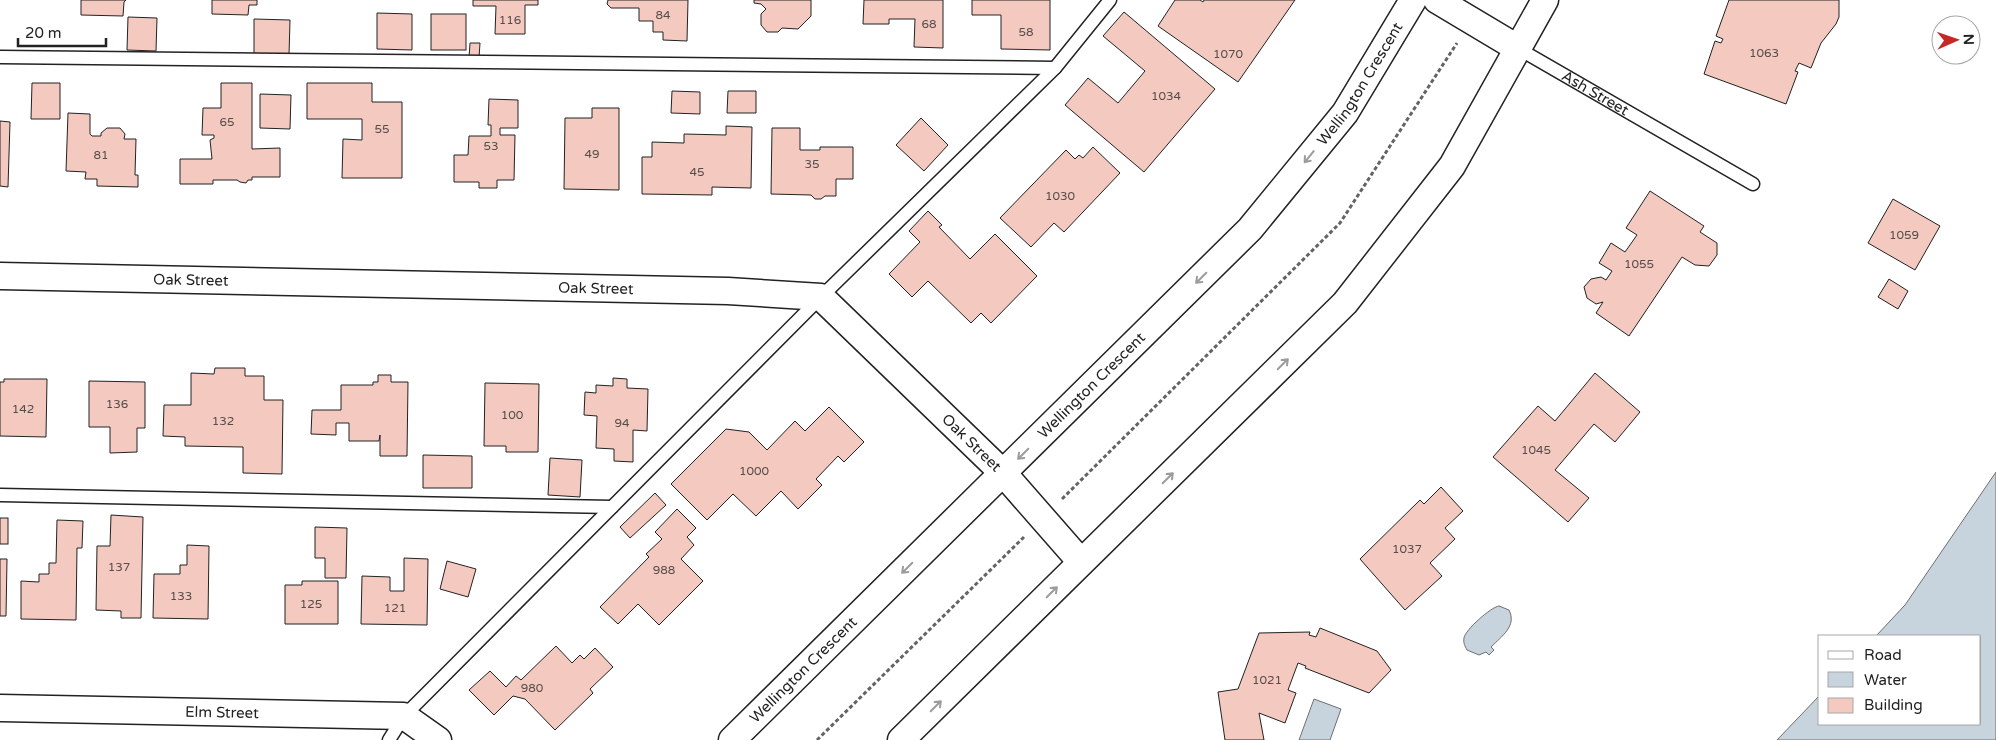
<svg xmlns="http://www.w3.org/2000/svg" width="1996" height="740" font-family="'Varela Round',sans-serif">
	<style>
		.water { fill: #c7d3dd; stroke: #6f6f6f }
		.building { fill: #f3c9c0; stroke: #222 }
		.lines { fill: none; stroke-linecap: round; stroke-linejoin: round }
		.service-casing { stroke: #222; stroke-width: 15 }
		.minor-casing { stroke: #222; stroke-width: 29 }
		.path { stroke: #646464; stroke-width: 3; stroke-dasharray: 4 2.5; stroke-linecap: butt }
		.service { stroke: #fff; stroke-width: 12 }
		.minor { stroke: #fff; stroke-width: 26 }
		.oneway { stroke: #9c9c9c }
		.labels { text-anchor: middle; dominant-baseline: central; stroke-width: 4; stroke-linejoin: round; paint-order: stroke }
		.number-label { font-size: 12px; fill: #564c4a }
		.street-label { font-size: 15px; fill: #222; stroke: #fff }
	</style>
	<rect width="100%" height="100%" fill="#fff"/>
	<!-- water -->
	<g class="water">
		<path d="M1996 472V740H1777L1820 695V724H1980V636H1876L1905 605Z"/>
		<path d="M1499 606 1509 610C1517 626 1502 636 1491 647L1494 650 1489 655 1486 652 1479 655 1467 650C1465 646 1463 643 1464 638 1465 630 1491 607 1499 606Z"/>
		<path d="M1314 699 1341 709 1330 740H1299Z"/>
	</g>
	<!-- building -->
	<g class="building">
		<path d="M81 0H126L124 2 123 16 81 15Z"/>
		<path d="M212 0H257V5H249L248 15 212 14Z"/>
		<path d="M473 0H538V5H525V34H495L496 6H473Z"/>
		<path d="M608 0H688L687 41 663 40V32H653V21H639V8H611L607 4Z"/>
		<path d="M754 0H811V16L798 29 782 28 778 32H767L761 25V14L766 9 761 4 754 3Z"/>
		<path d="M864 0H943V48L914 47 915 19H889V24H863Z"/>
		<path d="M972 0H1050V50L1001 49V15H972Z"/>
		<path d="M1175 0H1200L1203 2 1204 0H1295L1238 82 1158 26Z"/>
		<path d="M1729 0H1839V17L1836 24 1821 43 1811 68 1799 63 1795 71 1798 72 1786 104 1704 74 1715 41 1721 43 1723 39 1716 36Z"/>
		<path d="M1124 12 1215 89 1144 172 1065 105 1088 78 1118 103 1145 71 1103 36Z"/>
		<path d="M377 13 412 14V50L377 49Z"/>
		<rect x="431" y="14" width="35" height="36"/>
		<path d="M128 17 157 18 156 51 127 50Z"/>
		<path d="M254 19 290 20 289 55H254Z"/>
		<path d="M470 43H480L479 58H469Z"/>
		<path d="M32 83H60V119H31Z"/>
		<path d="M221 83H252V149L280 148V177H252V180H248L246 183 240 182 237 180H213V184H180V159H212L210 140 214 138V135H202L203 108H221Z"/>
		<path d="M307 83H372V102H402V178H342L343 139 362 140V119H307Z"/>
		<path d="M672 91 700 92V114L671 113Z"/>
		<path d="M728 91H756V113H727Z"/>
		<path d="M260 94 291 95 290 129 260 128Z"/>
		<path d="M489 99 518 100V128H500V135H515L514 180H497V188H479V182H454V155H468L469 136H491V125H488Z"/>
		<path d="M592 108H619V190L564 189 565 118H592Z"/>
		<path d="M68 113 90 114V134L92 136H101V133L107 128H120L125 134 124 139H136L135 175H138V187L97 186V179H85L86 172 66 171Z"/>
		<path d="M921 118 948 145 924 171 896 145Z"/>
		<path d="M0 121 10 122 8 187 0 186Z"/>
		<path d="M726 126 752 127 751 188 712 187V195L642 194V157H652V142L684 143V134L726 135Z"/>
		<path d="M772 128H800V150H820V147H853V179H836V196H825L821 199H815L811 195 771 194Z"/>
		<path d="M1093 147 1120 173 1064 232 1054 223 1031 247 1000 218 1066 150 1075 159 1079 155 1083 158Z"/>
		<path d="M1650 191 1704 226 1700 232 1717 243V255L1709 266 1695 265 1682 257 1629 336 1596 313 1603 302 1596 304 1587 298 1584 287 1591 279 1601 277 1606 280 1612 271 1599 263 1611 243 1625 252 1637 235 1626 228Z"/>
		<path d="M1893 199 1940 226 1915 270 1868 243Z"/>
		<path d="M928 211 942 225 939 227 970 259 995 234 1037 276 991 323 981 313 971 323 928 281 912 297 889 274 920 242 909 231Z"/>
		<path d="M1889 279 1908 291 1898 309 1878 297Z"/>
		<path d="M215 368H245V376H264V400H283L282 474 243 473V447L185 446V437L163 436 164 405H191V373L214 374Z"/>
		<path d="M1595 373 1640 412 1615 442 1594 424 1555 470 1589 498 1568 522 1493 457 1538 406 1555 421Z"/>
		<path d="M378 375H391V382H408L407 456H380V435L379 441H349V423H336V435L311 434 312 410H341V385H373V382H378Z"/>
		<path d="M613 378 627 379V388L648 389 647 431 633 430V462L614 461V449L596 448 597 416 584 415 585 392 596 393V385L613 386Z"/>
		<path d="M4 379H47L46 437 0 436V382H4Z"/>
		<path d="M89 381 145 382V428H137V452L110 453V427H89Z"/>
		<path d="M485 383 539 384 538 452H506V446H484Z"/>
		<path d="M829 407 864 442 844 462 838 456 816 479 822 485 798 509 781 491 756 516 733 494 707 520 671 484 726 429 749 432 767 450 795 421 805 431Z"/>
		<path d="M423 455 472 456V488H423Z"/>
		<path d="M550 458 582 460 580 497 548 495Z"/>
		<path d="M1441 487 1463 511 1445 528 1455 539 1430 563 1442 576 1405 610 1360 559 1420 500 1424 504Z"/>
		<path d="M655 493 666 505 630 538 620 527Z"/>
		<path d="M677 509 696 528 687 537 694 545 681 559 703 581 659 625 638 604 618 624 600 607 649 557 646 554 662 539 655 532Z"/>
		<path d="M111 515 143 517 141 618H121V611L96 610 97 546H110Z"/>
		<rect x="0" y="518" width="8" height="26"/>
		<path d="M57 520 83 521 82 548H77L76 620 21 619V581L39 582V574H49V563H56Z"/>
		<path d="M315 527 347 528 346 578H325V558H315Z"/>
		<path d="M187 545 209 546 208 619 153 618 154 574H180V565H187Z"/>
		<path d="M404 558 428 559 427 625 361 624 362 576 390 577V591H404Z"/>
		<path d="M0 559H7L6 616H0Z"/>
		<path d="M447 561 476 569 468 597 440 589Z"/>
		<path d="M302 581H338V624H285V585H302Z"/>
		<path d="M1320 628 1377 651 1391 670 1369 693 1305 668 1306 666 1298 663 1288 690 1296 693 1285 723 1259 713 1264 740H1225L1218 692 1238 689 1259 633 1310 632 1309 635 1316 637Z"/>
		<path d="M556 646 572 663 580 655 584 659 595 648 613 667 590 689 593 693 555 730 525 699 513 696 494 715 469 690 490 671 506 687 516 676 521 680Z"/>
	</g>
	<g class="lines">
		<!-- service casing -->
		<g class="service-casing">
			<g id="service">
				<path id="s1" d="M1519 49 1753 184"/>
				<path d="M0 57 1055 68"/>
				<path d="M0 495 612 507"/>
				<path d="M389 740 404 716 431 689 821 297 1055 68 1110 0"/>
			</g>
		</g>
		<!-- minor casing -->
		<g class="minor-casing">
			<g id="minor">
				<path d="M1437 0 1519 49"/>
				<path id="s2" d="M0 276 728 291 821 297 1003 473 1081 562"/>
				<path id="s3" d="M0 708 404 716 438 740"/>
				<path id="s4" d="M732 740 1250 229 1345 113 1413 0"/>
				<path d="M901 740 1345 303 1452 166 1545 0"/>
			</g>
		</g>
		<!-- path -->
		<g class="path">
			<path d="M1062 499 1340 223 1457 43"/>
			<path d="M817 740 1024 537"/>
		</g>
		<!-- service -->
		<use href="#service" class="service"/>
		<!-- minor -->
		<use href="#minor" class="minor"/>
	</g>
	<!-- one-way arrows -->
	<defs><path id="oneway-shaft" d="M-6 0H5M1.5-3L5.5 0L1.5 3" fill="none" stroke-width="1.6" stroke-linecap="round" stroke-linejoin="round" transform="scale(1.25)"/></defs>
	<g class="oneway">
		<use href="#oneway-shaft" transform="translate(1309 157) rotate(129)"/>
		<use href="#oneway-shaft" transform="translate(1201 278) rotate(135)"/>
		<use href="#oneway-shaft" transform="translate(1283 364) rotate(-45)"/>
		<use href="#oneway-shaft" transform="translate(1023 454) rotate(135)"/>
		<use href="#oneway-shaft" transform="translate(1168 478) rotate(-45)"/>
		<use href="#oneway-shaft" transform="translate(907 568) rotate(135)"/>
		<use href="#oneway-shaft" transform="translate(1052 592) rotate(-45)"/>
		<use href="#oneway-shaft" transform="translate(936 706) rotate(-45)"/>
	</g>
	<g class="labels">
		<!-- number labels -->
		<g class="number-label">
			<text x="663" y="15">84</text>
			<text x="510" y="20">116</text>
			<text x="929" y="24">68</text>
			<text x="1026" y="32">58</text>
			<text x="1764" y="53">1063</text>
			<text x="1228" y="54">1070</text>
			<text x="1166" y="96">1034</text>
			<text x="227" y="122">65</text>
			<text x="382" y="129">55</text>
			<text x="491" y="146">53</text>
			<text x="592" y="154">49</text>
			<text x="101" y="155">81</text>
			<text x="812" y="164">35</text>
			<text x="697" y="172">45</text>
			<text x="1060" y="196">1030</text>
			<text x="1904" y="235">1059</text>
			<text x="1639" y="264">1055</text>
			<text x="117" y="404">136</text>
			<text x="23" y="409">142</text>
			<text x="512" y="415">100</text>
			<text x="223" y="421">132</text>
			<text x="622" y="423">94</text>
			<text x="1536" y="450">1045</text>
			<text x="754" y="471">1000</text>
			<text x="1407" y="549">1037</text>
			<text x="119" y="567">137</text>
			<text x="664" y="570">988</text>
			<text x="181" y="596">133</text>
			<text x="311" y="604">125</text>
			<text x="395" y="608">121</text>
			<text x="1267" y="680">1021</text>
			<text x="532" y="688">980</text>
		</g>
		<!-- street labels -->
		<g class="street-label">
			<text stroke="none"><textPath href="#s4" startOffset="910">Wellington Crescent</textPath></text>
			<text stroke="none"><textPath href="#s1" startOffset="88">Ash Street</textPath></text>
			<text stroke="none"><textPath href="#s2" startOffset="191">Oak Street</textPath></text>
			<text stroke="none"><textPath href="#s2" startOffset="596">Oak Street</textPath></text>
			<text stroke="none"><textPath href="#s4" startOffset="505">Wellington Crescent</textPath></text>
			<text stroke="none"><textPath href="#s2" startOffset="1031">Oak Street</textPath></text>
			<text stroke="none"><textPath href="#s4" startOffset="100">Wellington Crescent</textPath></text>
			<text stroke="none"><textPath href="#s3" startOffset="222">Elm Street</textPath></text>
		</g>
	</g>
	<!-- legend -->
	<rect x="1818" y="635" width="162" height="90" fill="#ffffff" stroke="#a7a7a7"/>
	<rect x="1828" y="651" width="25" height="8" fill="#ffffff" stroke="#a7a7a7"/>
	<text x="1864" y="660" font-size="15" fill="#222222">Road</text>
	<rect x="1828" y="672" width="25" height="15" fill="#c7d3dd" stroke="#a7a7a7"/>
	<text x="1864" y="685" font-size="15" fill="#222222">Water</text>
	<rect x="1828" y="698" width="25" height="15" fill="#f3c9c0" stroke="#a7a7a7"/>
	<text x="1864" y="710" font-size="15" fill="#222222">Building</text>
	<!-- north arrow -->
	<g transform="translate(1956 40) rotate(88)"><circle r="24" fill="#ffffff" stroke="#a7a7a7"/>
	<path d="M0-4L9 19L0 12L-9 19Z" fill="#c62828"/>
	<text y="-8" font-size="14" font-weight="bold" text-anchor="middle" fill="#222222">N</text>
	</g>
	<!-- scale -->
	<path d="M18 38v8h88v-8" fill="none" stroke="#222222" stroke-width="2.5"/>
	<text x="25" y="38" font-size="15" fill="#222222" stroke="#ffffff" stroke-width="4" paint-order="stroke">20 m</text>
</svg>
